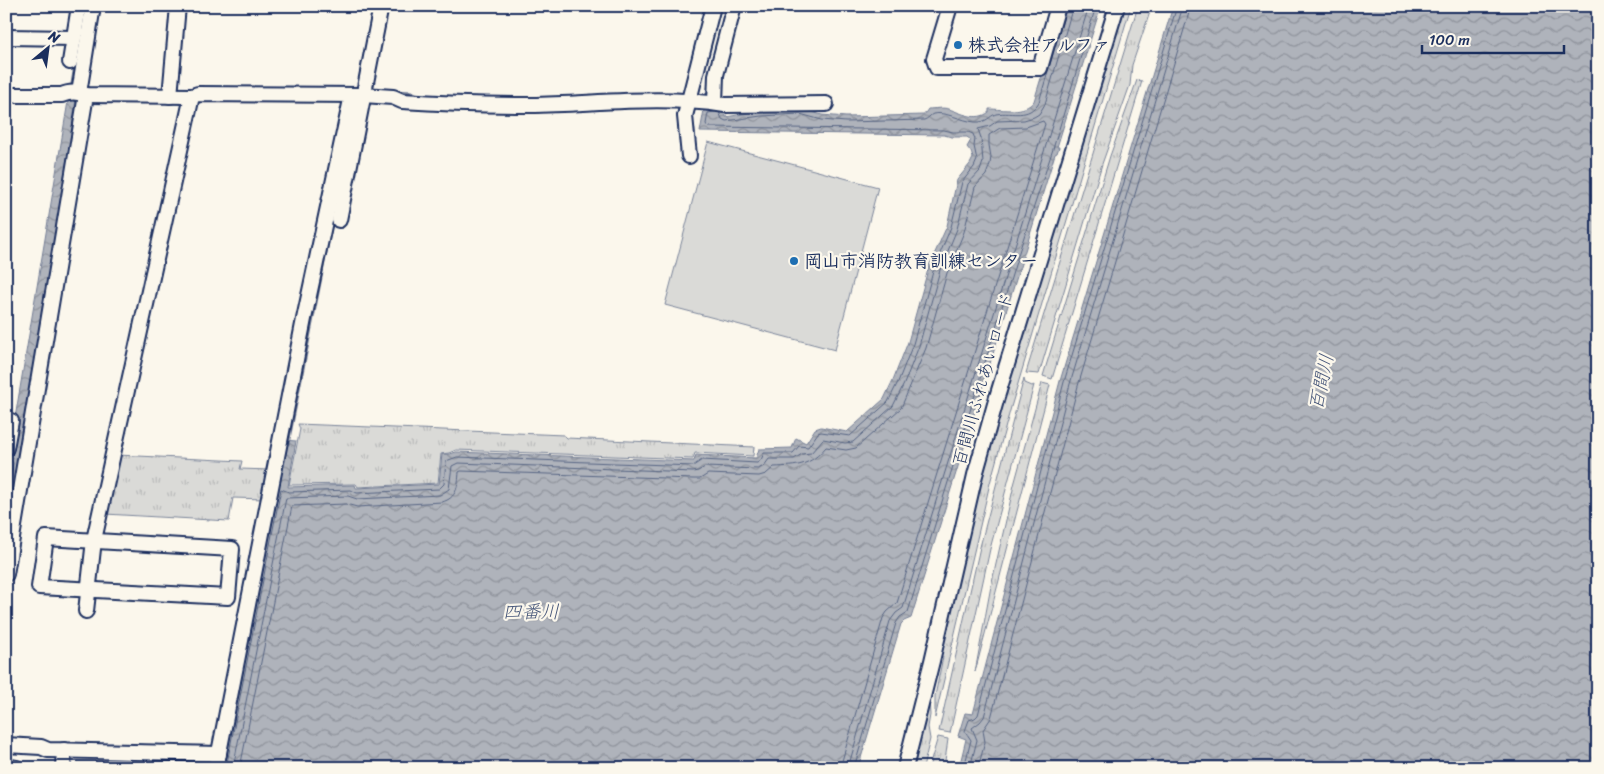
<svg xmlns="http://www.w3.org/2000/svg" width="1604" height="774" font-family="Sriracha,'Klee One',sans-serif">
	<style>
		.grass { fill: url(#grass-tufts); stroke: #7a849a }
		.park { fill: #dadad7; stroke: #7a849a }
		.water { fill: url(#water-waves); stroke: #747e96 }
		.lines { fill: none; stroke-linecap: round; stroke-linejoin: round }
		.shore { stroke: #566483; stroke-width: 1 }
		.stream { stroke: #747e96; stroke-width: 3 }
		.minor-casing { stroke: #1b2f5e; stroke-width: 18 }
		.minor { stroke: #fbf7ec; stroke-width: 14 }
		.poi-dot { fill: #1f6fb2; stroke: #fbf7ec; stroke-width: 2 }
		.labels { text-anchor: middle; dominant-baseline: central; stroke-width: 4.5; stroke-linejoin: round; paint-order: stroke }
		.poi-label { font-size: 18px; font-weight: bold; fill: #1b2f5e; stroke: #fbf7ec; text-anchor: start }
		.street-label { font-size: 18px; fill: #1b2f5e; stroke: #fbf7ec }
		.water-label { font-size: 19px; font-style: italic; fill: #47577a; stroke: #fbf7ec }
	</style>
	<defs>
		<pattern id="grass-tufts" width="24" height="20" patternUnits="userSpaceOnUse" patternTransform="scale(1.25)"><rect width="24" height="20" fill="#dadad7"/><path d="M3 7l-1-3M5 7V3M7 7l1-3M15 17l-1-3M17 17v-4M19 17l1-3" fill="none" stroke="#babbbb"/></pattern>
		<pattern id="water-waves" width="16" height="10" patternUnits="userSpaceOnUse" patternTransform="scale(1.25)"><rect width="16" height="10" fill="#afb3bb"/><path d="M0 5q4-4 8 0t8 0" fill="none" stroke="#8e929b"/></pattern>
	</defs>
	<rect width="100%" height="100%" fill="#fbf7ec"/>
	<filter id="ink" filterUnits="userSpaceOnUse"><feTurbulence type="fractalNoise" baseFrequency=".02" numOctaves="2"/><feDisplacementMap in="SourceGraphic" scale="10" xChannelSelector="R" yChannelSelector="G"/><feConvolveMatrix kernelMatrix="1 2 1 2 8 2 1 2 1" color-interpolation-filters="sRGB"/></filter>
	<g filter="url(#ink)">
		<!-- grass -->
		<g class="grass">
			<path d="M1121 6H1131L1011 407 990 483 935 718V696L943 657 939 656 989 433Z"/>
			<path d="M1138 6H1152L1132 65 1130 85 1102 164 1039 374 1026 373Z"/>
			<path d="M1137 80 1142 81 1052 379 1043 376 1110 156Z"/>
			<path d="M1024 378 1025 383 1032 386 1034 385 990 549 950 733 939 731 980 547Z"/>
			<path d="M1042 383 1050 385 975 672 991 586 1014 485Z"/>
			<path d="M298 424 564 435 567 438 754 447 753 456 695 453 693 459 456 450 449 453 441 454 438 483 358 487 356 484 289 485 300 429Z"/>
			<path d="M117 455 242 461 240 469 270 470 264 499 233 498 229 521 105 514Z"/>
			<path d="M929 697 930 715 928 727 930 739 923 768H914Z"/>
			<path d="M938 737 948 739 944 768H932L930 764Z"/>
		</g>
		<!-- park -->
		<path class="park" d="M708 142 878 187 835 350 665 305Z"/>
		<!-- water -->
		<g class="water">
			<path d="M84 6H90C64 183 36 358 6 534V472Z"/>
			<path d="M1063 6H1101L1057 147H1059L1057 153 1055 154 911 618 904 621 901 624 858 768H221L285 440 296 441 288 487 355 485 356 488 439 484 442 454H450L456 452 694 461 696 455 756 458 759 449 792 448 796 438 806 443 815 429 821 427 847 432 884 399 893 380 908 342 929 266 947 226 957 180 970 164 973 158 971 152 967 147 971 140 967 137H952L944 135 700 132 704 110 705 108 725 112 726 117 760 111 801 109 822 115 846 117 924 115 928 109C934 109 943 107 949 109 961 113 977 122 989 112V109C1003 109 1025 114 1034 101Z"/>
			<path d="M1173 6H1598V768H959L966 739 958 736 965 713 973 714 1060 381Z"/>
		</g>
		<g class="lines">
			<!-- shore -->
			<g class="shore">
				<path d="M719 112 722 119 726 121 761 116 800 114 822 120 846 122 924 120C928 119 930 115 933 114 945 111 962 121 975 122 987 123 989 116 996 114 1013 111 1028 120 1039 102L1067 6"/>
				<path d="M6 461 11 460 13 463 6 505"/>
				<path d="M226 768 281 489 289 492 351 490 357 493 439 489 444 484 446 461 457 457 693 466 702 460 757 463 761 460 764 453H793L799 446 808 447 818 433 821 432 850 436 888 402 898 382 913 344 934 268 951 227 962 182 974 167 977 160 974 146 975 139 973 134 968 132H953L944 130 708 127 706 124 708 113 715 112"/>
				<path d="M233 768 286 498 348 496 357 499 440 495 449 489 452 466 458 463 693 472 698 471 705 467 758 469 764 466 769 459H794L802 454 811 453 823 439 845 443 853 442 893 406 904 384 919 346 940 270 957 229 968 184 980 171 983 162 981 138 978 129 990 126 997 121 1024 120 1034 117 1039 114 1045 104 1073 6"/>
				<path d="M240 768 292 506 346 504 357 507 442 502C457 498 458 486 459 472L461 471 693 479H700L708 474 759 476 766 474 774 467C798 466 810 466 826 447L846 450 856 448 901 408 926 348 947 273 964 232 975 187 986 175 990 164 991 157 989 145V135L1000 128 1026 127 1043 121 1045 124 897 603 887 612 883 618 840 768"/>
				<path d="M848 768 890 621 896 613 903 608 1089 6"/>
				<path d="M854 768 896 623 900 617 908 612 1019 252 1053 149 1096 6"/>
				<path d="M964 768 971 740 965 731 969 720 975 718 978 715 1064 382 1177 6"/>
				<path d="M970 768 977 740 972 728 980 722 984 717 1070 384 1183 6"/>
				<path d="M978 768 985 742 983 730 991 718 1078 386 1191 6"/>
			</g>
			<!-- stream -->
			<g class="stream">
				<path d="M334 6 366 9"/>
				<path d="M393 91 412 92 421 97"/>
				<path d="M477 98H538"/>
				<path d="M707 98 709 82"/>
				<path d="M288 444 333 217"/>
			</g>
			<!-- minor casing -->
			<g class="minor-casing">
				<g id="minor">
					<path d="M950 6 934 59 937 68H1040L1058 6"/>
					<path d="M6 37 74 38"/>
					<path d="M70 62 79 6"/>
					<path d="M79 93 93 6"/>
					<path d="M6 95H62C70 91 78 92 86 95L192 96 198 94 363 95 393 97 402 101C445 104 488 105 531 105 595 104 661 95 725 105L826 104"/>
					<path d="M170 96 178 6"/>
					<path d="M715 103 716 75 734 6"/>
					<path d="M689 156 685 116 713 6"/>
					<path d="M339 220 381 6"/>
					<path d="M6 448 11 421"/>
					<path d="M46 538 232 549 228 597 39 587Z"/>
					<path d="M6 574 86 95"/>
					<path d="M86 611 94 540 192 96"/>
					<path d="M6 745 41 747 48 750 219 754"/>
					<path d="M6 766 17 768"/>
					<path d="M63 768 64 750"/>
					<path d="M216 768 304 319 352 95"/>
					<path d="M905 768 932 661 975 475 997 397 1117 6"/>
				</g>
			</g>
			<!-- minor -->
			<use href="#minor" class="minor"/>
		</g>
	</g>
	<!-- markers -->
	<g class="poi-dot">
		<circle cx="958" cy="45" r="5"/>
		<circle cx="794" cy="261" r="5"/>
	</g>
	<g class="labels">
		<!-- poi labels -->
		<g class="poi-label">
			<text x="968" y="45">株式会社アルファ</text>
			<text x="804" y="261">岡山市消防教育訓練センター</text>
		</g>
		<!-- street labels -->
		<g class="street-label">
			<text transform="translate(983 379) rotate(-74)">百間川ふれあいロード</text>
		</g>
		<!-- water labels -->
		<g class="water-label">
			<text transform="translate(1321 382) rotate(-78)">百間川</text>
			<text x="531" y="611">四番川</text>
		</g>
	</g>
	<!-- margin -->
	<rect width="1604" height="774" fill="none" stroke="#fbf7ec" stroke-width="25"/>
	<rect x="12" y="12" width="1579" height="749" fill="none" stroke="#1b2f5e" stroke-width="2" filter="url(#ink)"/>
	<!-- north arrow -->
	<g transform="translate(48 48) rotate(29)" stroke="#fbf7ec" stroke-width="4" paint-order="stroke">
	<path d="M0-4L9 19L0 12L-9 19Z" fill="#1b2f5e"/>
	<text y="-8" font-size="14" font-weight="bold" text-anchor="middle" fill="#1b2f5e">N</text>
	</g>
	<!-- scale -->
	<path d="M1422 45v8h142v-8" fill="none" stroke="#1b2f5e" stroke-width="2.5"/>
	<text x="1429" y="45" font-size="15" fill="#1b2f5e" stroke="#fbf7ec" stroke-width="4" paint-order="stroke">100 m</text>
</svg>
